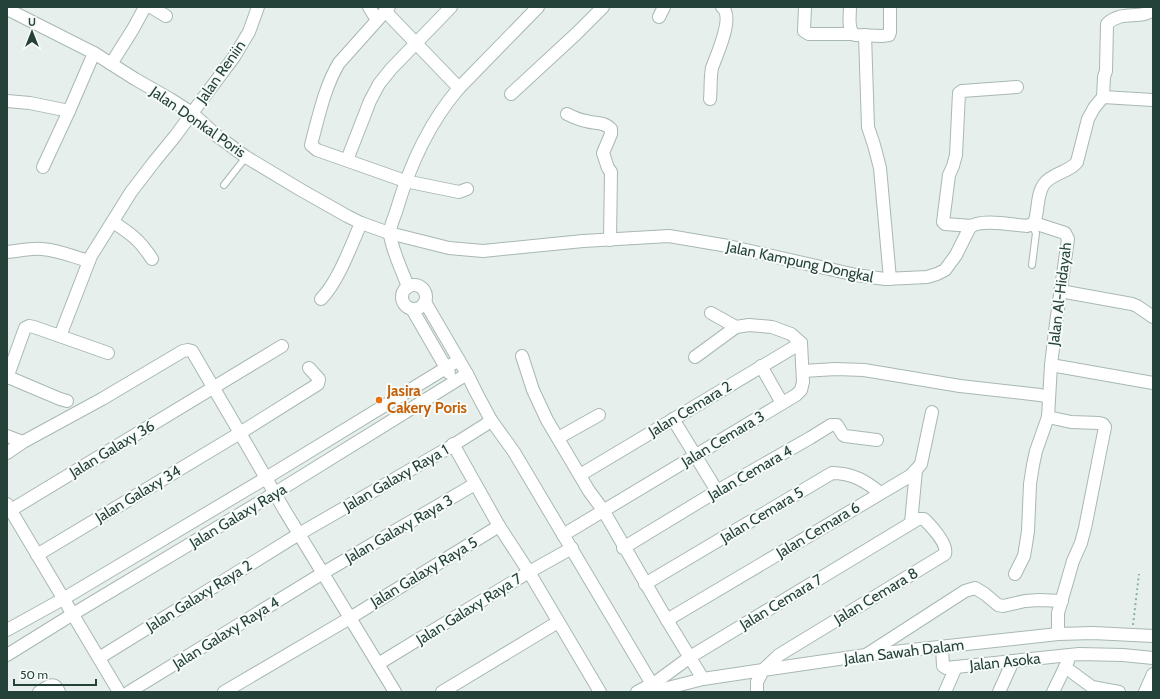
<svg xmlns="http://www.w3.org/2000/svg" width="1160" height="699" font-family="Cabin,sans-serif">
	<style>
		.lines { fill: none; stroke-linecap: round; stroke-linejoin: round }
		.service-casing { stroke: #a8b8b2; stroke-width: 8 }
		.minor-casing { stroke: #a8b8b2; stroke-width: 14 }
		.tertiary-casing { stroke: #a8b8b2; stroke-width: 14 }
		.path { stroke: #86b3a5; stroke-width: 2; stroke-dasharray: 2 3; stroke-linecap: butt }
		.service { stroke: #fff; stroke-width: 6 }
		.minor { stroke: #fff; stroke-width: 12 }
		.tertiary { stroke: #fff; stroke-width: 12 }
		.food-dot { fill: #e8710a; stroke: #f7fbf9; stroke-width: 1.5 }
		.labels { text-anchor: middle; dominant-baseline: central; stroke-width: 4; stroke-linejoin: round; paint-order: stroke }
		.street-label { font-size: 15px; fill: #24423a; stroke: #f7fbf9 }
		.food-label { font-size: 15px; font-weight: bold; fill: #c56008; stroke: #f7fbf9; text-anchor: start }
	</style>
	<rect width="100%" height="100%" fill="#e6efeb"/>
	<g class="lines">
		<!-- service casing -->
		<g class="service-casing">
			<g id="service">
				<path d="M224 185 246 157"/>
				<path d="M1031 224 1036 233 1032 265"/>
			</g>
		</g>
		<!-- minor casing -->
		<g class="minor-casing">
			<g id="minor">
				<path d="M151 7 166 16"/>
				<path d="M369 7 377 20"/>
				<path d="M389 7 339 63C325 86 319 115 312 141L311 145 317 150 405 181 459 192 467 189"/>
				<path d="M805 7 804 31 809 34H853"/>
				<path d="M850 7C850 16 847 30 855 35L882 36 889 35 890 32V7"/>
				<path d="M7 9 94 53 135 79 170 99 192 113 216 135 246 157 301 190 347 216 361 223 389 233 449 248 483 251 583 241 669 236 728 246 856 275 885 279 927 277 937 274 945 270 956 255 970 227C981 218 1013 225 1027 226L1034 223C1039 211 1036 195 1044 184 1052 173 1070 172 1077 162L1088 119 1094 108 1103 97"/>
				<path d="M385 11 459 88"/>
				<path d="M659 17 664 7"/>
				<path d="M865 35 868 127 874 145 880 168 890 279"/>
				<path d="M111 64 133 29 145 7"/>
				<path d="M511 94 576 34 603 7"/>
				<path d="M1103 97 1104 77 1106 71 1107 24C1122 9 1141 21 1153 9"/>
				<path d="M1103 97 1153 100"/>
				<path d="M710 99C711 89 710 78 712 68 716 56 735 17 722 7"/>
				<path d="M7 101 30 103 69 111"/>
				<path d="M567 114C573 117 579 120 586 121 595 124 604 121 611 129V134L603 153 608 168 611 172 610 240"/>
				<path d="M347 160 370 101 379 84 391 69 451 7"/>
				<path d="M43 167 69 111 94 53"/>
				<path d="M113 222C131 234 140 240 152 259"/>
				<path d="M972 226 945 224 943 222 949 175 953 166 956 155 959 93 962 91 1017 87"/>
				<path d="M7 252C19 251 30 248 42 249 58 250 74 257 89 261"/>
				<path d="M1060 291 1132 304 1137 306 1153 317"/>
				<path d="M321 299C338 282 351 246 361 223"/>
				<path d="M711 313 736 327 749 325 772 327 791 334 801 343"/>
				<path d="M60 336 91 256 131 192 154 162 176 135 192 113 234 57 249 32 258 7"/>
				<path d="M522 356 533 390 547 420 589 491 603 510 667 620 703 679"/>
				<path d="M695 357 736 327"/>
				<path d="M1051 365 1153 383"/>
				<path d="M761 366 782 403"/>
				<path d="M803 371 836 369 864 370 960 386 1040 395 1049 397"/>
				<path d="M8 377 60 399 67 401"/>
				<path d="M7 378 25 328 29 326 34 327 108 353"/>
				<path d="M1048 417 1071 422 1099 423 1103 424 1105 427 1085 528 1081 543 1073 561 1058 613V634"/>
				<path d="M673 419 717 491"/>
				<path d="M7 436 23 442"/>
				<path d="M558 438 599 415"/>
				<path d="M453 444 499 526 529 572 600 692"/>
				<path d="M7 453 23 442 102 399 183 351 188 350 192 351 240 433 285 511 395 692"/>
				<path d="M580 475 801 343"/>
				<path d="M7 504 119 692"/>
				<path d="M11 510 282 346"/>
				<path d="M911 523 916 470"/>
				<path d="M563 535 796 395 801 390 803 382 801 343"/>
				<path d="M623 548 717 491 810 438 831 425H837L843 435 845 436 877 440"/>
				<path d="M37 555 240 433 318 384 319 379 309 368"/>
				<path d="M1015 574 1024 556 1026 544 1028 531 1030 484 1033 465 1036 451 1048 417 1051 365 1056 323 1068 239 1065 233 1034 223"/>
				<path d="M645 584 832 473C852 473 866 481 880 493"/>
				<path d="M667 620 910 476 916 470 921 464 932 412"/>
				<path d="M942 647 943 666 946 668 1079 654 1123 655 1153 658"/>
				<path d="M866 655 965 591 975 588 985 594 998 605 1003 606 1025 601 1039 600 1062 601"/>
				<path d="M99 658 299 534 450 447 485 425 491 420"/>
				<path d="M378 664 529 572 572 548"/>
				<path d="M1065 667 1092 687 1119 692"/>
				<path d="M39 692C43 690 51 683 55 686 57 687 58 690 59 692"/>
				<path d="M129 692 323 573 475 484"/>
				<path d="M224 692 350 618 499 526"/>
				<path d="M442 692 558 622"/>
				<path d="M637 692 656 682 690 657 918 519H924C932 527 948 544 945 554L779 655 763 670 757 682V692"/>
				<path d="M945 692 956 667"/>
				<path d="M999 692 1013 661"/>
				<path d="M1053 692 1068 661"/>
				<path d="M1145 692 1153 674"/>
			</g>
		</g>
		<!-- tertiary casing -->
		<g class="tertiary-casing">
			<g id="tertiary">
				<circle cx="414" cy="297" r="12"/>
				<path d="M408 287C402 270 393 253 390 235 389 228 394 218 396 212 409 167 428 124 459 88L538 7"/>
				<path d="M425 302 467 374 477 394 491 420 514 452 656 691 703 679 763 670 866 655 1058 634 1093 633 1153 636"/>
				<path d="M412 309 449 373"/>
				<path d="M7 630 63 599 266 478 459 360"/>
				<path d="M7 655 73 614 275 493 467 374"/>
			</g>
		</g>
		<!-- path -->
		<path class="path" d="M1133 625 1139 574"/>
		<!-- service -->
		<use href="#service" class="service"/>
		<!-- minor -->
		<use href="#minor" class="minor"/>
		<!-- tertiary -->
		<use href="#tertiary" class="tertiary"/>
	</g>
	<!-- markers -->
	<circle class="food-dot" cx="379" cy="400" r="4"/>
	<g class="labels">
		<!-- street labels -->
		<g class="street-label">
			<text transform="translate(221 72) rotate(-55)">Jalan Reniin</text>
			<text transform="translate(198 122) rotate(35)">Jalan Donkal Poris</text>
			<text transform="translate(800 262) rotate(12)">Jalan Kampung Dongkal</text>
			<text transform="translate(1060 294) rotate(-83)">Jalan Al-Hidayah</text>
			<text transform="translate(690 409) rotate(-31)">Jalan Cemara 2</text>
			<text transform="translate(723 439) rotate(-31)">Jalan Cemara 3</text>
			<text transform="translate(112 449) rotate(-31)">Jalan Galaxy 36</text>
			<text transform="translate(750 473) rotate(-30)">Jalan Cemara 4</text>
			<text transform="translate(396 478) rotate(-30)">Jalan Galaxy Raya 1</text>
			<text transform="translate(138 494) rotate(-31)">Jalan Galaxy 34</text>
			<text transform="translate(762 515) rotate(-31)">Jalan Cemara 5</text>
			<text transform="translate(238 516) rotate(-31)">Jalan Galaxy Raya</text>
			<text transform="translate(399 529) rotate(-30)">Jalan Galaxy Raya 3</text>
			<text transform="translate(818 530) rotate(-31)">Jalan Cemara 6</text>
			<text transform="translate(424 572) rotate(-31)">Jalan Galaxy Raya 5</text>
			<text transform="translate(199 596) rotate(-32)">Jalan Galaxy Raya 2</text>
			<text transform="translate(876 596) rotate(-31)">Jalan Cemara 8</text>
			<text transform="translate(781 602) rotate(-31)">Jalan Cemara 7</text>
			<text transform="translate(469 609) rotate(-32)">Jalan Galaxy Raya 7</text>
			<text transform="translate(226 633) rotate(-32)">Jalan Galaxy Raya 4</text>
			<text transform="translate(904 652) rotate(-7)">Jalan Sawah Dalam</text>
			<text transform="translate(1005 662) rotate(-6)">Jalan Asoka</text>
		</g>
		<!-- food labels -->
		<g class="food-label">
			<text x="387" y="391">Jasira<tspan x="387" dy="17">Cakery Poris</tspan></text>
		</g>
	</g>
	<!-- border -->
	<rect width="1160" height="699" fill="none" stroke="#24423a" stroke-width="16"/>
	<!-- north arrow -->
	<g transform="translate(32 32)" stroke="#f7fbf9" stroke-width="3" paint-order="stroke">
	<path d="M0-3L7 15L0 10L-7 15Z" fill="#24423a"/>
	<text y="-6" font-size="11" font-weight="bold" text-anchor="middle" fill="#24423a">U</text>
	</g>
	<!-- scale -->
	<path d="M14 679v6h82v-6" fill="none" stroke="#24423a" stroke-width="2"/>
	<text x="20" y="679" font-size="12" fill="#24423a" stroke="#f7fbf9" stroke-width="3" paint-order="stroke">50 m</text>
</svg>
